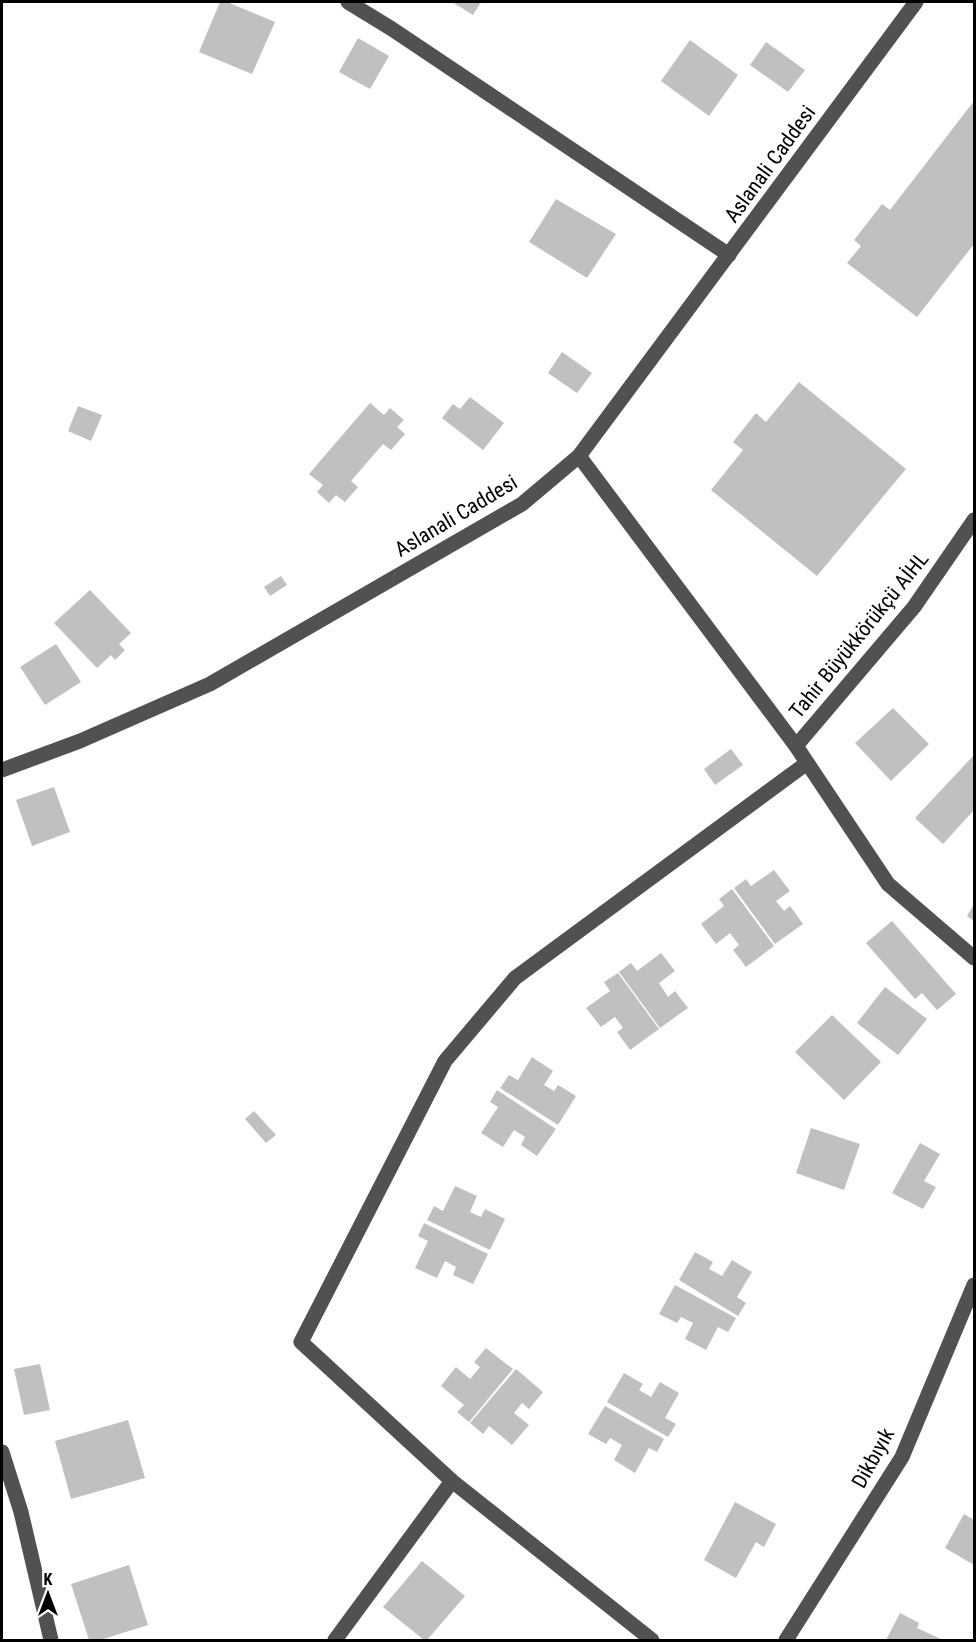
<svg xmlns="http://www.w3.org/2000/svg" width="976" height="1642" font-family="'Roboto Condensed',sans-serif">
	<style>
		.building { fill: #c0c0c0 }
		.lines { fill: none; stroke-linecap: round; stroke-linejoin: round }
		.minor { stroke: #515151; stroke-width: 15 }
		.labels { text-anchor: middle; dominant-baseline: central; stroke-width: 5; stroke-linejoin: round; paint-order: stroke }
		.street-label { font-size: 21px; fill: #000; stroke: #fff }
	</style>
	<rect width="100%" height="100%" fill="#fff"/>
	<!-- building -->
	<g class="building">
		<path d="M220 2H227L275 22 252 74 199 52Z"/>
		<path d="M452 2H481L473 15Z"/>
		<path d="M358 38 389 56 370 89 339 72Z"/>
		<path d="M690 40 738 75 709 116 661 81Z"/>
		<path d="M766 42 805 70 788 92 750 65Z"/>
		<path d="M974 101V244L917 317 847 263 861 246 854 240 882 204 890 210Z"/>
		<path d="M556 199 616 234 587 278 529 242Z"/>
		<path d="M562 352 592 373 577 393 548 373Z"/>
		<path d="M799 382 906 469 817 576 711 490 743 450 733 442 756 413 766 422Z"/>
		<path d="M470 397 504 423 483 450 442 418 453 404 460 409Z"/>
		<path d="M370 403 384 415 390 408 404 420 397 427 405 434 391 450 383 444 351 481 358 487 345 502 336 495 329 503 317 492 323 485 309 474Z"/>
		<path d="M78 406 102 415 91 441 68 431Z"/>
		<path d="M281 576 287 585 270 596 264 587Z"/>
		<path d="M90 590 131 633 119 644 125 650 115 660 111 655 97 668 54 623Z"/>
		<path d="M56 644 81 682 45 705 20 667Z"/>
		<path d="M893 708 929 744 891 781 855 743Z"/>
		<path d="M731 749 743 765 715 785 704 769Z"/>
		<path d="M974 755V810L943 844 915 818Z"/>
		<path d="M54 787 70 832 32 846 16 800Z"/>
		<path d="M774 870 790 891 776 901 784 911 790 906 803 924 775 944 734 888 746 879 751 886Z"/>
		<path d="M732 889 774 946 746 967 733 950 739 945 730 933 716 944 701 924 724 906 719 899Z"/>
		<path d="M974 904V921L967 916Z"/>
		<path d="M892 921 956 994 937 1010 922 993 915 999 866 943Z"/>
		<path d="M661 953 675 971 659 983 668 997 675 991 688 1008 660 1028 619 972 631 963 637 971Z"/>
		<path d="M618 973 659 1029 630 1050 617 1032 623 1028 615 1017 601 1027 586 1008 610 991 604 982Z"/>
		<path d="M885 987 927 1019 898 1055 857 1023Z"/>
		<path d="M832 1015 881 1062 844 1100 795 1052Z"/>
		<path d="M532 1057 553 1071 544 1085 554 1091 558 1085 576 1096 558 1125 500 1088 509 1075 518 1080Z"/>
		<path d="M497 1090 556 1129 537 1156 521 1145 525 1137 514 1130 503 1147 481 1133 498 1107 490 1102Z"/>
		<path d="M254 1111 276 1135 266 1143 245 1119Z"/>
		<path d="M811 1128 860 1144 844 1190 796 1173Z"/>
		<path d="M920 1143 940 1154 924 1181 936 1187 923 1209 892 1193Z"/>
		<path d="M455 1186 477 1196 470 1212 481 1217 485 1209 505 1219 490 1250 427 1220 434 1206 443 1211Z"/>
		<path d="M424 1223 488 1254 473 1284 453 1275 456 1267 445 1261 437 1278 415 1268 428 1241 418 1236Z"/>
		<path d="M695 1252 713 1262 709 1269 722 1276 732 1260 752 1272 737 1297 746 1303 738 1316 679 1280Z"/>
		<path d="M675 1285 736 1318 728 1332 718 1327 706 1350 685 1339 693 1323 681 1317 677 1323 659 1314Z"/>
		<path d="M486 1348 513 1369 469 1422 457 1412 464 1405 441 1386 456 1367 470 1379 480 1367 474 1362Z"/>
		<path d="M40 1364 50 1410 24 1415 14 1369Z"/>
		<path d="M516 1369 543 1392 529 1409 522 1403 514 1413 529 1425 512 1445 489 1426 483 1434 470 1423Z"/>
		<path d="M624 1373 643 1384 639 1390 651 1397 660 1382 679 1393 665 1418 676 1424 668 1437 607 1402Z"/>
		<path d="M605 1406 664 1439 657 1452 649 1448 635 1473 614 1460 622 1445 610 1438 606 1444 588 1434Z"/>
		<path d="M128 1420 145 1478 71 1499 55 1441Z"/>
		<path d="M735 1502 776 1524 764 1547 756 1542 736 1578 704 1560Z"/>
		<path d="M964 1514 974 1520V1565L945 1548Z"/>
		<path d="M422 1561 465 1596 427 1640H424L383 1607Z"/>
		<path d="M129 1565 148 1625 100 1640H89L71 1584Z"/>
		<path d="M900 1613 919 1623 917 1628 943 1640H886Z"/>
	</g>
	<g class="lines">
		<!-- minor -->
		<g class="minor">
			<path d="M348 2 392 29 729 255"/>
			<path d="M579 456 796 746 888 884 974 958"/>
			<path d="M796 746 914 607 974 520"/>
			<path d="M2 770 80 741 210 684 522 504 579 456 916 2"/>
			<path d="M2 1452 21 1512 51 1640"/>
			<path d="M335 1640 452 1481"/>
			<path d="M652 1640 452 1481 301 1342 445 1061 515 978 807 763"/>
			<path d="M786 1640 902 1457 974 1285"/>
		</g>
	</g>
	<g class="labels">
		<!-- street labels -->
		<g class="street-label">
			<text transform="translate(770 164) rotate(-54)">Aslanali Caddesi</text>
			<text transform="translate(456 516) rotate(-31)">Aslanali Caddesi</text>
			<text transform="translate(859 635) rotate(-51)">Tahir Büyükkörükçü AİHL</text>
			<text transform="translate(873 1458) rotate(-61)">Dikbıyık</text>
		</g>
	</g>
	<!-- border -->
	<rect width="976" height="1642" fill="none" stroke="#000000" stroke-width="6"/>
	<!-- north arrow -->
	<g transform="translate(48 1594)" stroke="#ffffff" stroke-width="4.5" paint-order="stroke">
	<path d="M0-4.5L10 22L0 15L-10 22Z" fill="#000000"/>
	<text y="-9" font-size="16" font-weight="bold" text-anchor="middle" fill="#000000">K</text>
	</g>
</svg>
